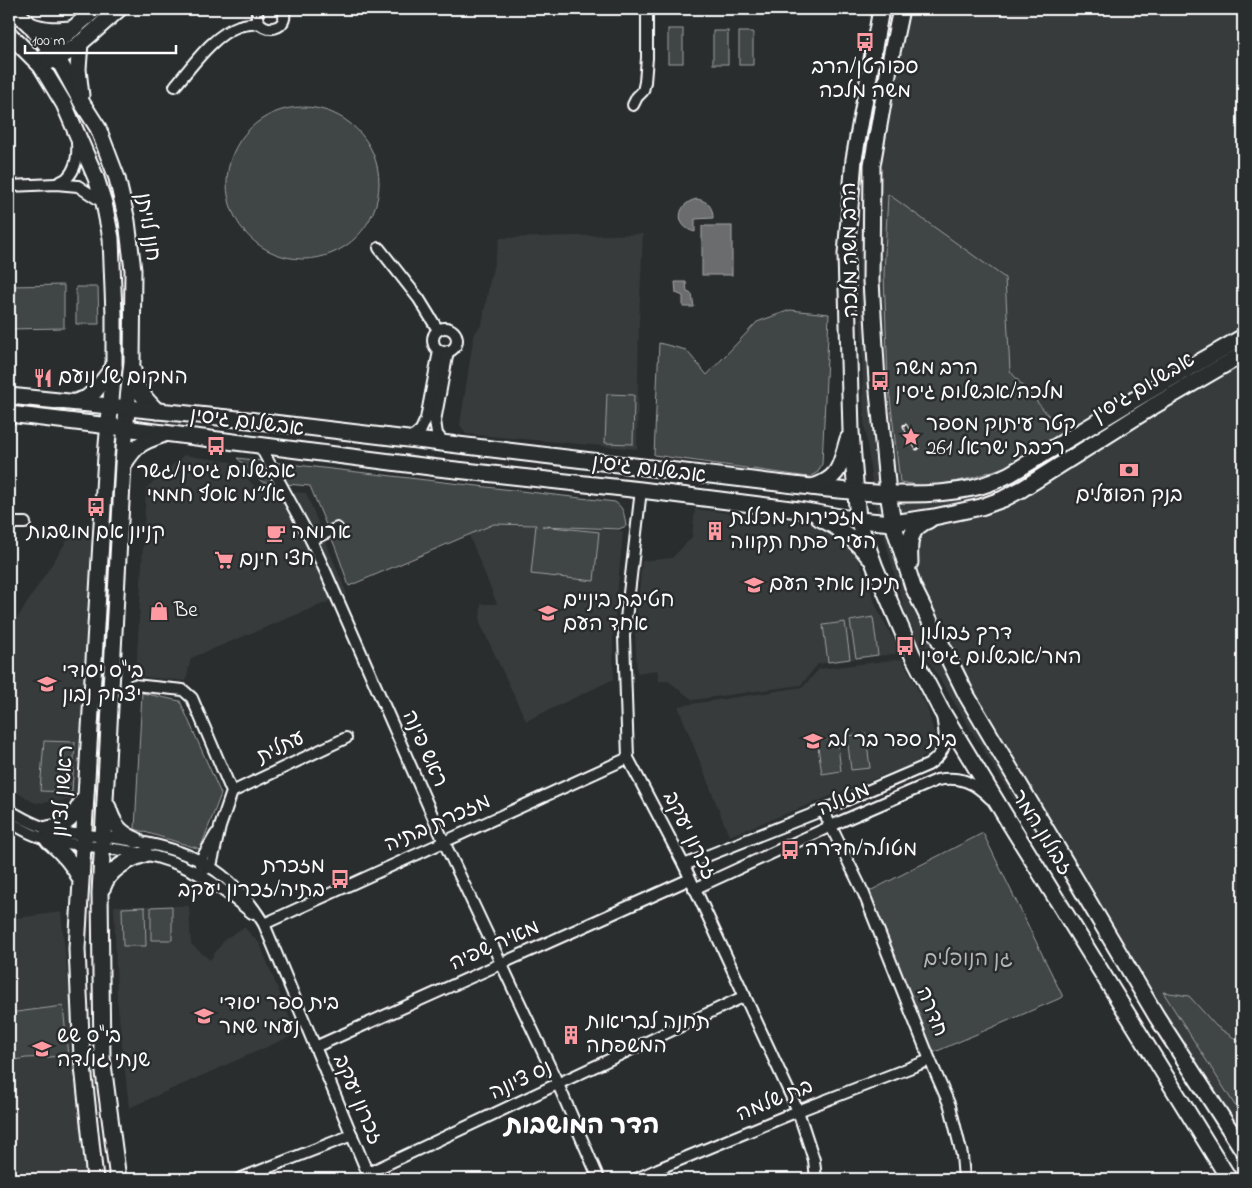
<svg xmlns="http://www.w3.org/2000/svg" width="1252" height="1188" font-family="'Indie Flower','Playpen Sans Hebrew',sans-serif">
	<style>
		.built { fill: #373a3b }
		.green { fill: #414445; stroke: #a0a2a2 }
		.water { fill: #6a6c6d; stroke: #a6a7a7 }
		.lines { fill: none; stroke-linecap: round; stroke-linejoin: round }
		.street-casing { stroke: #fff; stroke-width: 14 }
		.secondary-casing { stroke: #fff; stroke-width: 19 }
		.street { stroke: #2a2d2e; stroke-width: 10 }
		.secondary { stroke: #2a2d2e; stroke-width: 15 }
		.rail-casing { stroke: #fff; stroke-width: 5 }
		.rail { stroke: #2a2d2e; stroke-width: 3; stroke-dasharray: 9; stroke-linecap: butt }
		.labels { text-anchor: middle; dominant-baseline: central; stroke-width: 5; stroke-linejoin: round; paint-order: stroke }
		.poi-label { font-size: 21px; fill: #fff; stroke: #2a2d2e; text-anchor: start }
		.street-label { font-size: 21px; fill: #fff; stroke: #2a2d2e }
		.park-label { font-size: 21px; fill: #b3b4b5; stroke: #2a2d2e }
		.district-label { font-size: 26px; font-weight: bold; fill: #fff; stroke: #2a2d2e }
	</style>
	<rect width="100%" height="100%" fill="#2a2d2e"/>
	<filter id="ink" filterUnits="userSpaceOnUse"><feTurbulence type="fractalNoise" baseFrequency=".02" numOctaves="2"/><feDisplacementMap in="SourceGraphic" scale="10" xChannelSelector="R" yChannelSelector="G"/><feConvolveMatrix kernelMatrix="1 2 1 2 8 2 1 2 1" color-interpolation-filters="sRGB"/></filter>
	<g filter="url(#ink)">
		<!-- built -->
		<g class="built">
			<path d="M892 9H1243V1171L923 652 904 609 875 504 864 421 859 264 862 164Z"/>
			<path d="M643 234 639 320 637 449 466 434 460 425 474 334 482 324 490 280 500 238Z"/>
			<path d="M184 455 232 462 257 489 306 493 347 594 191 658 186 681 136 676 146 488Z"/>
			<path d="M695 509 809 523 839 538 856 553 878 610 901 653 818 664 801 685 693 700 668 681H659L657 670 637 673 635 634 642 561 672 558 692 537Z"/>
			<path d="M494 524 570 527 623 531 613 638 614 679 526 721 480 623 481 604H497L469 535Z"/>
			<path d="M75 528 101 549 80 736 75 800 35 803 9 788V631Z"/>
			<path d="M902 659 927 707 935 735V748L915 763 729 836 678 706 803 687 819 669Z"/>
			<path d="M114 906H189L191 944 210 960 225 939 244 927 260 944 296 1034 129 1108 117 998Z"/>
			<path d="M61 912 88 1179H9V919Z"/>
		</g>
		<!-- green -->
		<g class="green">
			<rect x="668" y="29" width="15" height="34"/>
			<rect x="713" y="31" width="15" height="33"/>
			<rect x="739" y="32" width="14" height="33"/>
			<circle cx="303" cy="183" r="76"/>
			<path d="M888 194 1005 278 1010 371 1063 432 1007 466 972 478 929 487 900 482 888 381 884 274Z"/>
			<path d="M64 285V328L9 329V286Z"/>
			<path d="M76 287H98L99 324H76Z"/>
			<path d="M790 310 829 314 822 464 818 472 809 477 654 455 659 343 686 350 707 375 757 322Z"/>
			<path d="M607 394 634 395 633 444 605 443Z"/>
			<path d="M237 458 615 502C625 509 624 515 626 526L619 529 542 526 599 532 594 581 531 574 536 525 494 524 349 586 336 549 310 486 262 482Z"/>
			<path d="M873 617 878 655 856 658 850 621Z"/>
			<path d="M845 622 850 659 828 662 823 625Z"/>
			<path d="M142 693 180 701 221 794 200 849 135 829Z"/>
			<path d="M866 734 870 768 851 770 847 736Z"/>
			<path d="M837 738 841 771 822 774 817 740Z"/>
			<path d="M44 741 75 742 72 792 40 791Z"/>
			<path d="M983 833 1063 997 928 1055 864 894Z"/>
			<path d="M172 906V940H151V907Z"/>
			<path d="M145 907 146 946H123L122 908Z"/>
			<path d="M1163 992 1189 996 1216 1026 1243 1044V1118Z"/>
			<path d="M63 1006 68 1056 26 1058 9 1061V1013Z"/>
		</g>
		<!-- water -->
		<g class="water">
			<path d="M697 199C708 201 713 207 713 218L695 219V232C674 227 676 203 697 199Z"/>
			<rect x="702" y="226" width="30" height="49"/>
			<path d="M675 282H686L687 292 692 294 694 307H683V296L676 293Z"/>
		</g>
		<g class="lines">
			<!-- street casing -->
			<g class="street-casing">
				<g id="street">
					<path d="M258 9C250 34 292 35 283 9"/>
					<path d="M175 86C193 65 213 35 239 26 246 24 253 24 259 23"/>
					<path d="M633 105 637 97 643 91 645 82 647 58V9"/>
					<path d="M56 184C60 182 65 180 67 178 77 168 78 155 77 143"/>
					<path d="M9 186 56 184 78 186 104 203"/>
					<path d="M379 248 419 299 438 330"/>
					<circle cx="445" cy="340" r="12"/>
					<path d="M410 440 421 430 426 419 439 351"/>
					<path d="M445 444 437 434 435 421 448 351"/>
					<path d="M260 446 311 540 327 575 444 842 558 1084 599 1179"/>
					<path d="M641 490 624 636 628 758 684 865 798 1111 814 1160 816 1179"/>
					<path d="M9 523H25"/>
					<path d="M311 540 337 528"/>
					<path d="M134 685 183 690 192 698 232 792 220 827 212 862 210 866 206 869"/>
					<path d="M232 792 346 738"/>
					<path d="M9 810C25 820 42 829 61 832 76 835 92 835 107 837 177 845 225 860 264 924L370 1179"/>
					<path d="M823 810 864 894 930 1060 950 1106 962 1155 964 1179"/>
					<path d="M9 822C19 827 29 834 40 837 61 844 82 845 104 848 127 850 150 854 172 862 202 872 227 893 252 913"/>
					<path d="M200 865V861L216 834"/>
					<path d="M684 865 823 810 928 765C949 750 946 740 942 716"/>
					<path d="M694 889 842 821 937 780C961 776 974 782 991 799"/>
					<path d="M264 924 628 758"/>
					<path d="M315 1047 690 879"/>
					<path d="M368 1173 745 996"/>
					<path d="M239 1179 352 1135"/>
					<path d="M636 1179 658 1169 798 1111 930 1060"/>
				</g>
			</g>
			<!-- secondary casing -->
			<g class="secondary-casing">
				<g id="secondary">
					<path d="M13 9 30 25 58 59 82 103 98 128 117 178 127 221 133 270 132 362 127 408 123 465 100 893 102 1057 118 1179"/>
					<path d="M881 9 854 159 846 254 851 431 858 520 875 567 912 654 941 710 1004 814 1229 1179"/>
					<path d="M901 9 891 57 872 165 871 281 877 381 888 493 893 523 913 587 967 696 1157 1017 1243 1150"/>
					<path d="M30 25C44 31 58 30 73 29"/>
					<path d="M9 34 41 66 64 104 96 178 104 203 111 238 114 314V367L106 456 77 949 82 1057 95 1179"/>
					<path d="M80 43 78 69 81 96"/>
					<path d="M45 57 49 49 96 9"/>
					<path d="M49 62C73 54 99 26 119 9"/>
					<path d="M133 370C137 391 143 397 157 411"/>
					<path d="M9 396 248 420 811 487C864 493 921 499 973 488 986 485 998 480 1010 474L1144 394 1243 337"/>
					<path d="M75 402 87 398 95 391 114 367"/>
					<path d="M9 414 109 426 438 468 641 490 799 510 858 520 893 523 934 517 981 507 1003 499 1022 489 1152 407 1243 354"/>
					<path d="M124 464C136 445 141 442 162 435"/>
					<path d="M812 487C841 478 840 465 848 439"/>
					<path d="M819 518C838 527 856 540 869 557"/>
					<path d="M910 563C909 543 908 528 929 520"/>
					<path d="M108 807C113 824 119 833 136 840"/>
					<path d="M48 829C67 826 74 817 83 800"/>
					<path d="M48 840C61 851 72 862 80 878"/>
					<path d="M103 887C109 869 127 860 145 854"/>
				</g>
			</g>
			<!-- street -->
			<use href="#street" class="street"/>
			<!-- secondary -->
			<use href="#secondary" class="secondary"/>
			<!-- rail casing -->
			<g class="rail-casing">
				<path id="rail" d="M905 426 917 448"/>
			</g>
			<!-- rail -->
			<use href="#rail" class="rail"/>
		</g>
	</g>
	<!-- icons -->
	<defs>
		<g id="bus-bare" transform="scale(1.5)"><path d="M-5-6H5V4H4V6H2V4H-2V6H-4V4H-5ZM-3.5-4V0h7V-4ZM-3.5 1.2v1.5H-2V1.2ZM2 1.2v1.5H3.5V1.2Z" fill="#ff9aa2" stroke="#2a2d2e" stroke-width="2.5" paint-order="stroke"/></g>
		<g id="restaurant-bare" transform="scale(1.5)"><path d="M-5-6h1v4h1v-4h1v4h1v-4h1v5L-1.5 .5V6h-2V.5L-5-1ZM5-6V6H3V1.5H1.5Q1.5-4 5-6Z" fill="#ff9aa2" stroke="#2a2d2e" stroke-width="2.5" paint-order="stroke"/></g>
		<g id="sight-bare" transform="scale(1.5)"><path d="M0-6L1.8-2.2L6-1.7L2.9 1.2L3.7 5.4L0 3.3L-3.7 5.4L-2.9 1.2L-6-1.7L-1.8-2.2Z" fill="#ff9aa2" stroke="#2a2d2e" stroke-width="2.5" paint-order="stroke"/></g>
		<g id="bank-bare" transform="scale(1.5)"><path d="M-6-4H6V4H-6ZM0-2.3a2.3 2.3 0 1 0 0 4.6a2.3 2.3 0 1 0 0-4.6Z" fill="#ff9aa2" stroke="#2a2d2e" stroke-width="2.5" paint-order="stroke"/></g>
		<g id="building-bare" transform="scale(1.5)"><path d="M-4-6H4V6H1V3H-1V6H-4ZM-2.5-4.3h1.7v1.8h-1.7ZM.8-4.3h1.7v1.8H.8ZM-2.5-1h1.7V.8h-1.7ZM.8-1h1.7V.8H.8Z" fill="#ff9aa2" stroke="#2a2d2e" stroke-width="2.5" paint-order="stroke"/></g>
		<g id="cafe-bare" transform="scale(1.5)"><path d="M-5.5-4.5H6V0H3Q3 3.5 0 3.5H-2.5Q-5.5 3.5-5.5 0ZM3-3.2v2h1.7v-2ZM-6 4.5H4V6H-6Z" fill="#ff9aa2" stroke="#2a2d2e" stroke-width="2.5" paint-order="stroke"/></g>
		<g id="supermarket-bare" transform="scale(1.5)"><path d="M-6-5.5h2.5l.6 2H6L4.5 2H-2.5L-4.4-4H-6ZM-1.5 3.2a1.3 1.3 0 1 0 .1 0ZM3 3.2a1.3 1.3 0 1 0 .1 0Z" fill="#ff9aa2" stroke="#2a2d2e" stroke-width="2.5" paint-order="stroke"/></g>
		<g id="school-bare" transform="scale(1.5)"><path d="M0-5L7-2L0 1L-7-2ZM-4 1L0 2.5L4 1V4Q0 6-4 4Z" fill="#ff9aa2" stroke="#2a2d2e" stroke-width="2.5" paint-order="stroke"/></g>
		<g id="shop-bare" transform="scale(1.5)"><path d="M-5-2.5h2.3a2.7 3.5 0 0 1 5.4 0H5L5.5 6h-11ZM-1.5-2.5h3a1.5 2.3 0 0 0-3 0Z" fill="#ff9aa2" stroke="#2a2d2e" stroke-width="2.5" paint-order="stroke"/></g>
	</defs>
	<g fill-rule="evenodd">
		<use href="#bus-bare" x="865" y="42"/>
		<use href="#restaurant-bare" x="43" y="378"/>
		<use href="#bus-bare" x="880" y="381"/>
		<use href="#sight-bare" x="911" y="437"/>
		<use href="#bus-bare" x="216" y="446"/>
		<use href="#bank-bare" x="1129" y="470"/>
		<use href="#bus-bare" x="96" y="507"/>
		<use href="#building-bare" x="715" y="531"/>
		<use href="#cafe-bare" x="276" y="533"/>
		<use href="#supermarket-bare" x="224" y="560"/>
		<use href="#school-bare" x="754" y="585"/>
		<use href="#shop-bare" x="159" y="611"/>
		<use href="#school-bare" x="548" y="613"/>
		<use href="#bus-bare" x="905" y="646"/>
		<use href="#school-bare" x="47" y="684"/>
		<use href="#school-bare" x="813" y="741"/>
		<use href="#bus-bare" x="790" y="850"/>
		<use href="#bus-bare" x="340" y="879"/>
		<use href="#school-bare" x="204" y="1016"/>
		<use href="#building-bare" x="571" y="1035"/>
		<use href="#school-bare" x="42" y="1049"/>
	</g>
	<g class="labels">
		<!-- poi labels -->
		<g class="poi-label">
			<text x="865" y="68" text-anchor="middle">ספורטן/הרב<tspan x="865" dy="24">משה מלכה</tspan></text>
			<text x="895" y="369">הרב משה<tspan x="895" dy="24">מלכה/אבשלום גיסין</tspan></text>
			<text x="58" y="378">המקום של נועם</text>
			<text x="926" y="425">קטר עיתוק מספר<tspan x="926" dy="24">261 רכבת ישראל</tspan></text>
			<text x="216" y="472" text-anchor="middle">אבשלום גיסין/גשר<tspan x="216" dy="24">אל״מ אסף חממי</tspan></text>
			<text x="1129" y="496" text-anchor="middle">בנק הפועלים</text>
			<text x="730" y="519">מזכירות מכללת<tspan x="730" dy="24">העיר פתח תקווה</tspan></text>
			<text x="96" y="533" text-anchor="middle">קניון אם מושבות</text>
			<text x="291" y="533">ארומה</text>
			<text x="239" y="560">חצי חינם</text>
			<text x="769" y="585">תיכון אחד העם</text>
			<text x="563" y="601">חטיבת ביניים<tspan x="563" dy="24">אחד העם</tspan></text>
			<text x="174" y="611">Be</text>
			<text x="920" y="634">דרך זבולון<tspan x="920" dy="24">המר/אבשלום גיסין</tspan></text>
			<text x="62" y="672">בי"ס יסודי<tspan x="62" dy="24">יצחק נבון</tspan></text>
			<text x="828" y="741">בית ספר בר לב</text>
			<text x="805" y="850">מטולה/חדרה</text>
			<text x="325" y="867" text-anchor="end">מזכרת<tspan x="325" dy="24">בתיה/זכרון יעקב</tspan></text>
			<text x="219" y="1004">בית ספר יסודי<tspan x="219" dy="24">נעמי שמר</tspan></text>
			<text x="586" y="1023">תחנה לבריאות<tspan x="586" dy="24">המשפחה</tspan></text>
			<text x="57" y="1037">בי"ס שש<tspan x="57" dy="24">שנתי גולדה</tspan></text>
		</g>
		<!-- street labels -->
		<g class="street-label">
			<text transform="translate(147 227) rotate(81)">חנן לויתן</text>
			<text transform="translate(851 250) rotate(-91)">הרב משה מלכה</text>
			<text transform="translate(1144 388) rotate(-31)">אבשלום גיסין</text>
			<text transform="translate(247 423) rotate(7)">אבשלום גיסין</text>
			<text transform="translate(649 470) rotate(7)">אבשלום גיסין</text>
			<text transform="translate(281 748) rotate(-26)">עתלית</text>
			<text transform="translate(424 749) rotate(66)">ראש פינה</text>
			<text transform="translate(64 791) rotate(-86)">ראשון לציון</text>
			<text transform="translate(844 800) rotate(-24)">מטולה</text>
			<text transform="translate(438 824) rotate(-24)">מזכרת בתיה</text>
			<text transform="translate(1041 833) rotate(58)">זבולון המר</text>
			<text transform="translate(689 836) rotate(64)">זכרון יעקב</text>
			<text transform="translate(495 946) rotate(-24)">מאיר שפיה</text>
			<text transform="translate(931 1012) rotate(68)">חדרה</text>
			<text transform="translate(521 1081) rotate(-25)">נס ציונה</text>
			<text transform="translate(357 1100) rotate(67)">זכרון יעקב</text>
			<text transform="translate(775 1101) rotate(-22)">בת שלמה</text>
		</g>
		<!-- park labels -->
		<g class="park-label">
			<text x="968" y="960">גן הנופלים</text>
		</g>
		<!-- district labels -->
		<g class="district-label">
			<text x="582" y="1127">הדר המושבות</text>
		</g>
	</g>
	<!-- margin -->
	<rect width="1252" height="1188" fill="none" stroke="#2a2d2e" stroke-width="30"/>
	<rect x="15" y="15" width="1222" height="1158" fill="none" stroke="#fff" stroke-width="2" filter="url(#ink)"/>
	<!-- scale -->
	<path d="M25 45v8h151v-8" fill="none" stroke="#ffffff" stroke-width="2.5"/>
	<text x="32" y="45" font-size="15" fill="#ffffff" stroke="#2a2d2e" stroke-width="4" paint-order="stroke">100 m</text>
</svg>
